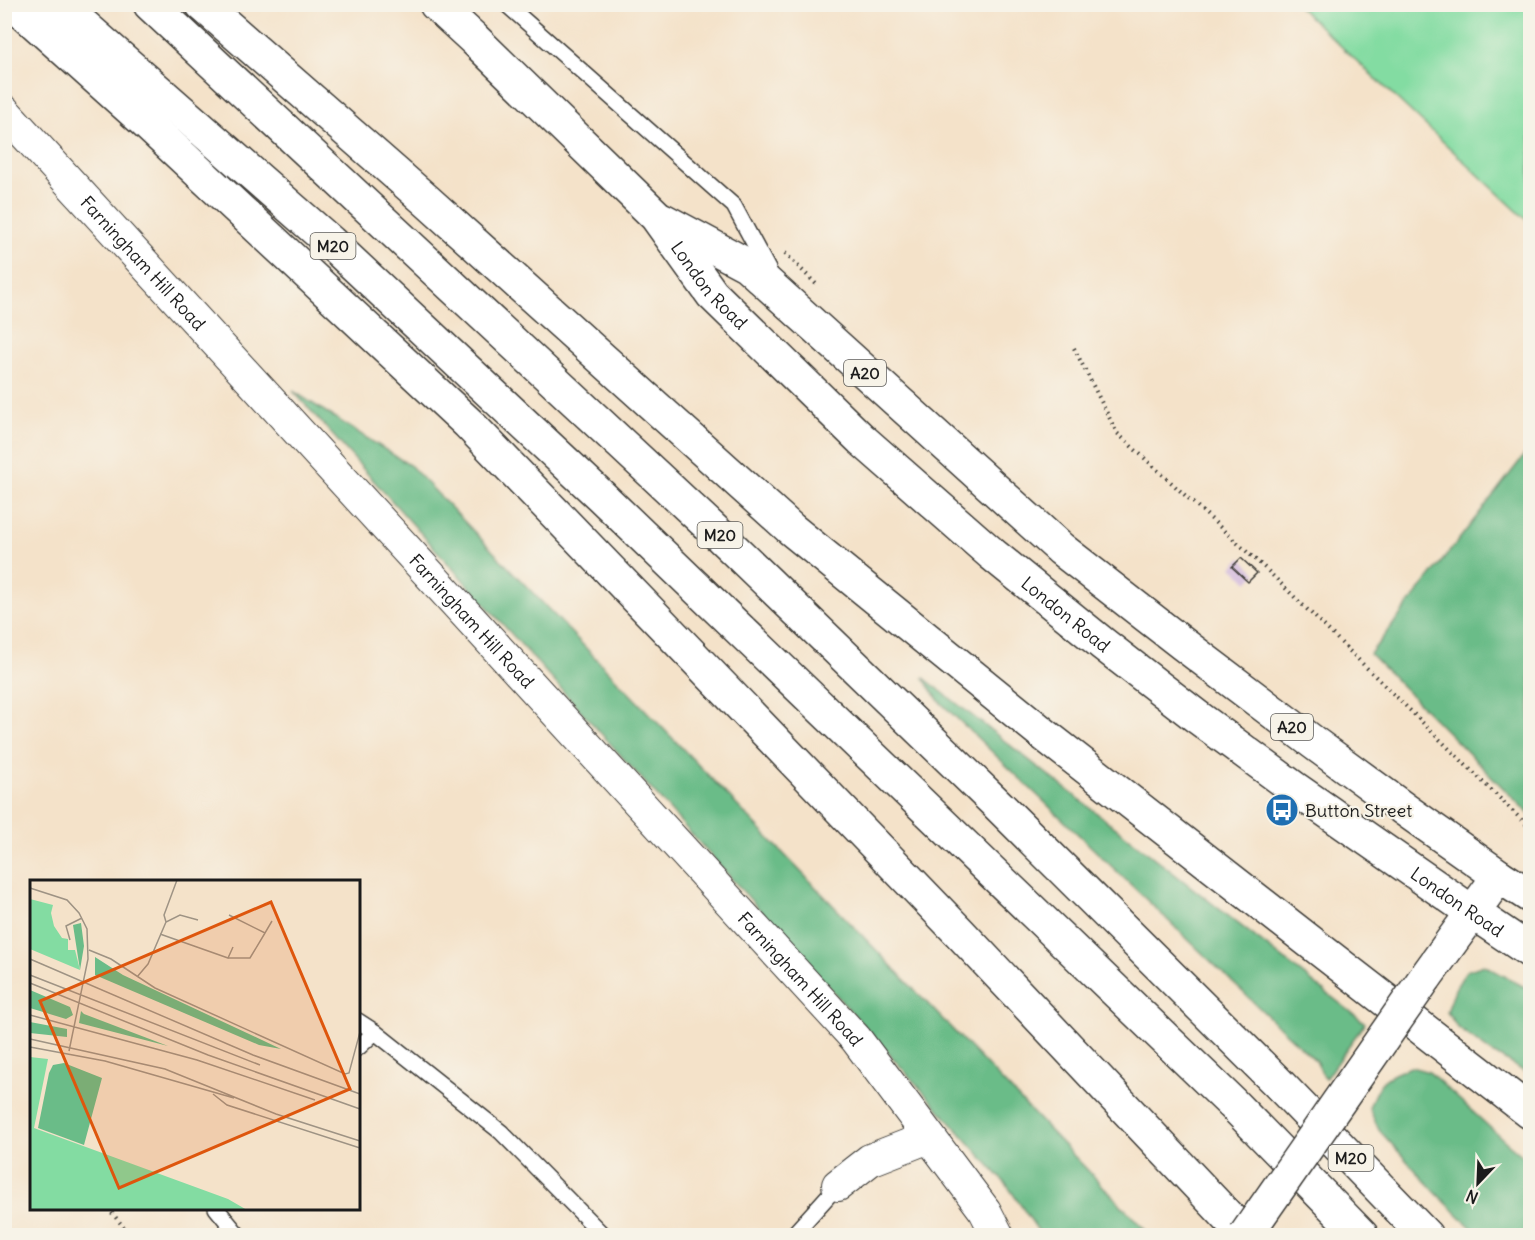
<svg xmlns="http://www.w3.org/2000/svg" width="1535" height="1240" font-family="Delius,sans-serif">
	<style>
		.green { fill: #83dca2; stroke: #507c5f; stroke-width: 1.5 }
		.forest { fill: #6abc88; stroke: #436c52; stroke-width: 1.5 }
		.building { fill: #cdb1db }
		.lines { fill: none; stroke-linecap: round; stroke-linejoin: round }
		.lane-casing { stroke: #3c3a36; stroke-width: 18 }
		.street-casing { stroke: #3c3a36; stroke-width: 34 }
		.secondary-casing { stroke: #3c3a36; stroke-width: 36 }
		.primary-casing { stroke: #3c3a36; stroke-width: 36 }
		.highway-casing { stroke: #3c3a36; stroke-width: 36 }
		.path { stroke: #3c3a36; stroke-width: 4; stroke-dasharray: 1.5 4.5; stroke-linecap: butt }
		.lane { stroke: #fff; stroke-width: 15 }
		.street { stroke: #fff; stroke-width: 32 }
		.secondary { stroke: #fff; stroke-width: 33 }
		.primary { stroke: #fff; stroke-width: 33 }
		.highway { stroke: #fff; stroke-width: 33 }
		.secondary-bridge-casing { stroke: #3c3a36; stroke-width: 36; stroke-linecap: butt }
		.secondary-bridge { stroke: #fff; stroke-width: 33 }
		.labels { text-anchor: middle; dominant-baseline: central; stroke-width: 4.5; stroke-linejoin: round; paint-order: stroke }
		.shield { fill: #f7f3e8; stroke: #5e5c59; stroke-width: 1.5 }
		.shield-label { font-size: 16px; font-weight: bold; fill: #1c1c1c }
		.street-label { font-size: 18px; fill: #1c1c1c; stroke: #f7f3e8 }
		.poi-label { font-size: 18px; fill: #1c1c1c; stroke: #f7f3e8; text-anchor: start }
		.inset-road { fill: none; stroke: #9e9384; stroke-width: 1.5 }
		.view { fill: #de560d; fill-opacity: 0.15; stroke: #de560d; stroke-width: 3 }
		.inset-edge { fill: none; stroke: #1c1c1c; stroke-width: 3 }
	</style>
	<rect width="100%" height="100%" fill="#f7f3e8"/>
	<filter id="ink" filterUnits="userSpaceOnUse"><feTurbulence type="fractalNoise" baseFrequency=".0167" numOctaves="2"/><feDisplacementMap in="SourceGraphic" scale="12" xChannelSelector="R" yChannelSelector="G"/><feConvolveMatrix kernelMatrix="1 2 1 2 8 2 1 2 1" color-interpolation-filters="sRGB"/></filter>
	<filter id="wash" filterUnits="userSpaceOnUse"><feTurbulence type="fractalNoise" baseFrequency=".008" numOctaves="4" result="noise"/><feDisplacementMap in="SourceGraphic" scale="24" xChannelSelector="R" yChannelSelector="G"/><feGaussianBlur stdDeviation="1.35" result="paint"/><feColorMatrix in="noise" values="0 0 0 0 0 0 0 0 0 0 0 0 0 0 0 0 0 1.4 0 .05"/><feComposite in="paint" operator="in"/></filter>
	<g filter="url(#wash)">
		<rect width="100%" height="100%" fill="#f4e2c9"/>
		<!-- green -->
		<path class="green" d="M1297 5H1530V223Z"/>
		<!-- forest -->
		<g class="forest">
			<path d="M293 391 411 466 1150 1235H1041L1007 1185Z"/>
			<path d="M1530 448V815L1370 654Z"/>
			<path d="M923 677 1365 1023 1325 1079 1316 1061 1272 1020 939 701Z"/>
			<path d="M1484 965 1530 990V1075L1491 1052 1457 1027 1447 1012 1455 989 1466 971Z"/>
			<path d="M1411 1067 1429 1072 1506 1142 1530 1162V1235H1479L1436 1193 1379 1130 1369 1108C1379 1079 1384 1078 1411 1067Z"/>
		</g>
		<g id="blocks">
			<!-- building -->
			<path class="building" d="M1241 558 1257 573 1248 582 1232 567Z"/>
		</g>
	</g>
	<g filter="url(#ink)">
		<use href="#blocks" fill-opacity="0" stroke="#3c3a36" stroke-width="1.5"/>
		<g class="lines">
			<!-- lane casing -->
			<g class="lane-casing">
				<g id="lane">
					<path d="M506 4 734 206 769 271"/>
					<path d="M358 1021 375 1032"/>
					<path d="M358 1048 375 1032 501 1132 604 1236"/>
					<path d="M216 1208 239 1236"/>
					<path d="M792 1236 838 1185"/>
				</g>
			</g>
			<!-- street casing -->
			<g class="street-casing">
				<g id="street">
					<path id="s1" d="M4 111 856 1039 985 1211 998 1236"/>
					<path d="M838 1185 870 1160 929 1137"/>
				</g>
			</g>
			<!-- secondary casing -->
			<g class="secondary-casing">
				<path id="secondary" d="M1425 978 1499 876"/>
			</g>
			<!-- primary casing -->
			<g class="primary-casing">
				<g id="primary">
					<path id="s2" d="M436 4 474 39 656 216 712 294 861 439 992 554 1103 644 1196 716 1294 788 1472 912 1530 951"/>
					<path d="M663 220 747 265 1061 549 1183 644 1314 743 1404 809 1499 876 1530 896"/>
				</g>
			</g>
			<!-- highway casing -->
			<g class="highway-casing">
				<g id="highway">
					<path d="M14 4 142 119 468 423 959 932 1246 1236"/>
					<path d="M59 4 330 242 601 496 1233 1104 1362 1236"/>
					<path d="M150 4 719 535 998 805 1276 1081 1426 1236"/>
					<path d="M202 4 427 201 791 529 1046 736 1318 948 1530 1112"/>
				</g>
			</g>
			<!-- path -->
			<g class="path">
				<path d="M785 253 818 286"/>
				<path d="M1074 348 1117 433 1268 571 1530 828"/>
				<path d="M108 1208 131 1236"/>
			</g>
			<!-- lane -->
			<use href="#lane" class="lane"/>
			<!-- street -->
			<use href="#street" class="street"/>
			<!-- secondary -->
			<use href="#secondary" class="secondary"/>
			<!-- primary -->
			<use href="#primary" class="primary"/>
			<!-- highway -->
			<use href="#highway" class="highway"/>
			<!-- secondary-bridge casing -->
			<g class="secondary-bridge-casing">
				<path id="secondary-bridge" d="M1245 1236 1425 978"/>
			</g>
			<!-- secondary-bridge -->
			<use href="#secondary-bridge" class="secondary-bridge"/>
		</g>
	</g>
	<!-- icons -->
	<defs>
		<g id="bus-disc" transform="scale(1.725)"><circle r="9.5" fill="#1f6fb2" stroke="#f7f3e8"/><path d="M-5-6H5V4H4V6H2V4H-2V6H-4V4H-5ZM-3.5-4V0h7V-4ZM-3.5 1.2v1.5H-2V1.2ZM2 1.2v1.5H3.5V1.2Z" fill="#fff"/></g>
	</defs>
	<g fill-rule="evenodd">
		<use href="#bus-disc" x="1282" y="810"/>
	</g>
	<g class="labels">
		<!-- shield labels -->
		<g class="shield">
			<rect x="310.5" y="233" width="45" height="26" rx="4.5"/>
			<rect x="844" y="360" width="42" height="26" rx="4.5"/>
			<rect x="697.5" y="522" width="45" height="26" rx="4.5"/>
			<rect x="1271" y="714" width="42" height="26" rx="4.5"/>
			<rect x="1328.5" y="1145" width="45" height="26" rx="4.5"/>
		</g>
		<g class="shield-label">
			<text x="333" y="246">M20</text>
			<text x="865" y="373">A20</text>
			<text x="720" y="535">M20</text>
			<text x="1292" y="727">A20</text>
			<text x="1351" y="1158">M20</text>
		</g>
		<!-- street labels -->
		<g class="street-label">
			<text stroke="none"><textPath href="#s1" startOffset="206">Farningham Hill Road</textPath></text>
			<text stroke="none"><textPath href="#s2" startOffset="393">London Road</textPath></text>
			<text stroke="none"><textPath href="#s2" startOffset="879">London Road</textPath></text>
			<text stroke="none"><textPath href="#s1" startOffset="692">Farningham Hill Road</textPath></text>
			<text stroke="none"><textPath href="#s2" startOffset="1365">London Road</textPath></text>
			<text stroke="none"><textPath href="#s1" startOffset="1178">Farningham Hill Road</textPath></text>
		</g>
		<!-- poi labels -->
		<g class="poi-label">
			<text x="1305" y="810">Button Street</text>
		</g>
	</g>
	<!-- overview -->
	<g transform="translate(30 880)">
		<rect width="330" height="330" fill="#f4e2c9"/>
		<path d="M0 19 23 25 21 33 24 46 32 58 38 59V70H45L50 90 0 69ZM0 177 18 179 4 248 198 319 217 330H0Z" fill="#83dca2"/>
		<path d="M51 43 54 66 50 90 43 45ZM65 77 93 95 251 169 229 165 65 95ZM0 110 40 127 43 135 36 139 0 128ZM51 131 54 134 138 166 49 143ZM0 142 37 149V157L0 153ZM34 183 72 198 54 265 8 248 19 193 23 185Z" fill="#6abc88"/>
		<path class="inset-road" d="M0 8 37 20 49 33 57 49 58 79 39 171M199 35 235 53 242 41M136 42 134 35 147 0M130 54 198 78 203 67M40 60 36 46 52 38M59 70 81 79 125 108 315 194 319 193 330 152M198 78H220L235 53M0 79 223 175 330 214M0 95 230 185M107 97 118 84 136 42 150 35 168 40M0 103 178 175 330 229M0 135 167 180 285 220M0 159 135 189 246 234 330 261M0 167 75 181 204 218M183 214 197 225 330 268"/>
		<path class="view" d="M241 22 320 209 89 308 10 121Z"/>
		<rect width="330" height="330" class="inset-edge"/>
	</g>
	<!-- margin -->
	<rect width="1535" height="1240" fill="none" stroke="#f7f3e8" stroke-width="24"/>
	<!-- north arrow -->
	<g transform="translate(1478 1183) rotate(203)" stroke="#f7f3e8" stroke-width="4.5" paint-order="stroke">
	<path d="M0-4.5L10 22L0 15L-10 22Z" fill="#1c1c1c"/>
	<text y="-9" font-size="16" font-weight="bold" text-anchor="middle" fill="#1c1c1c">N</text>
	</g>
</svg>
